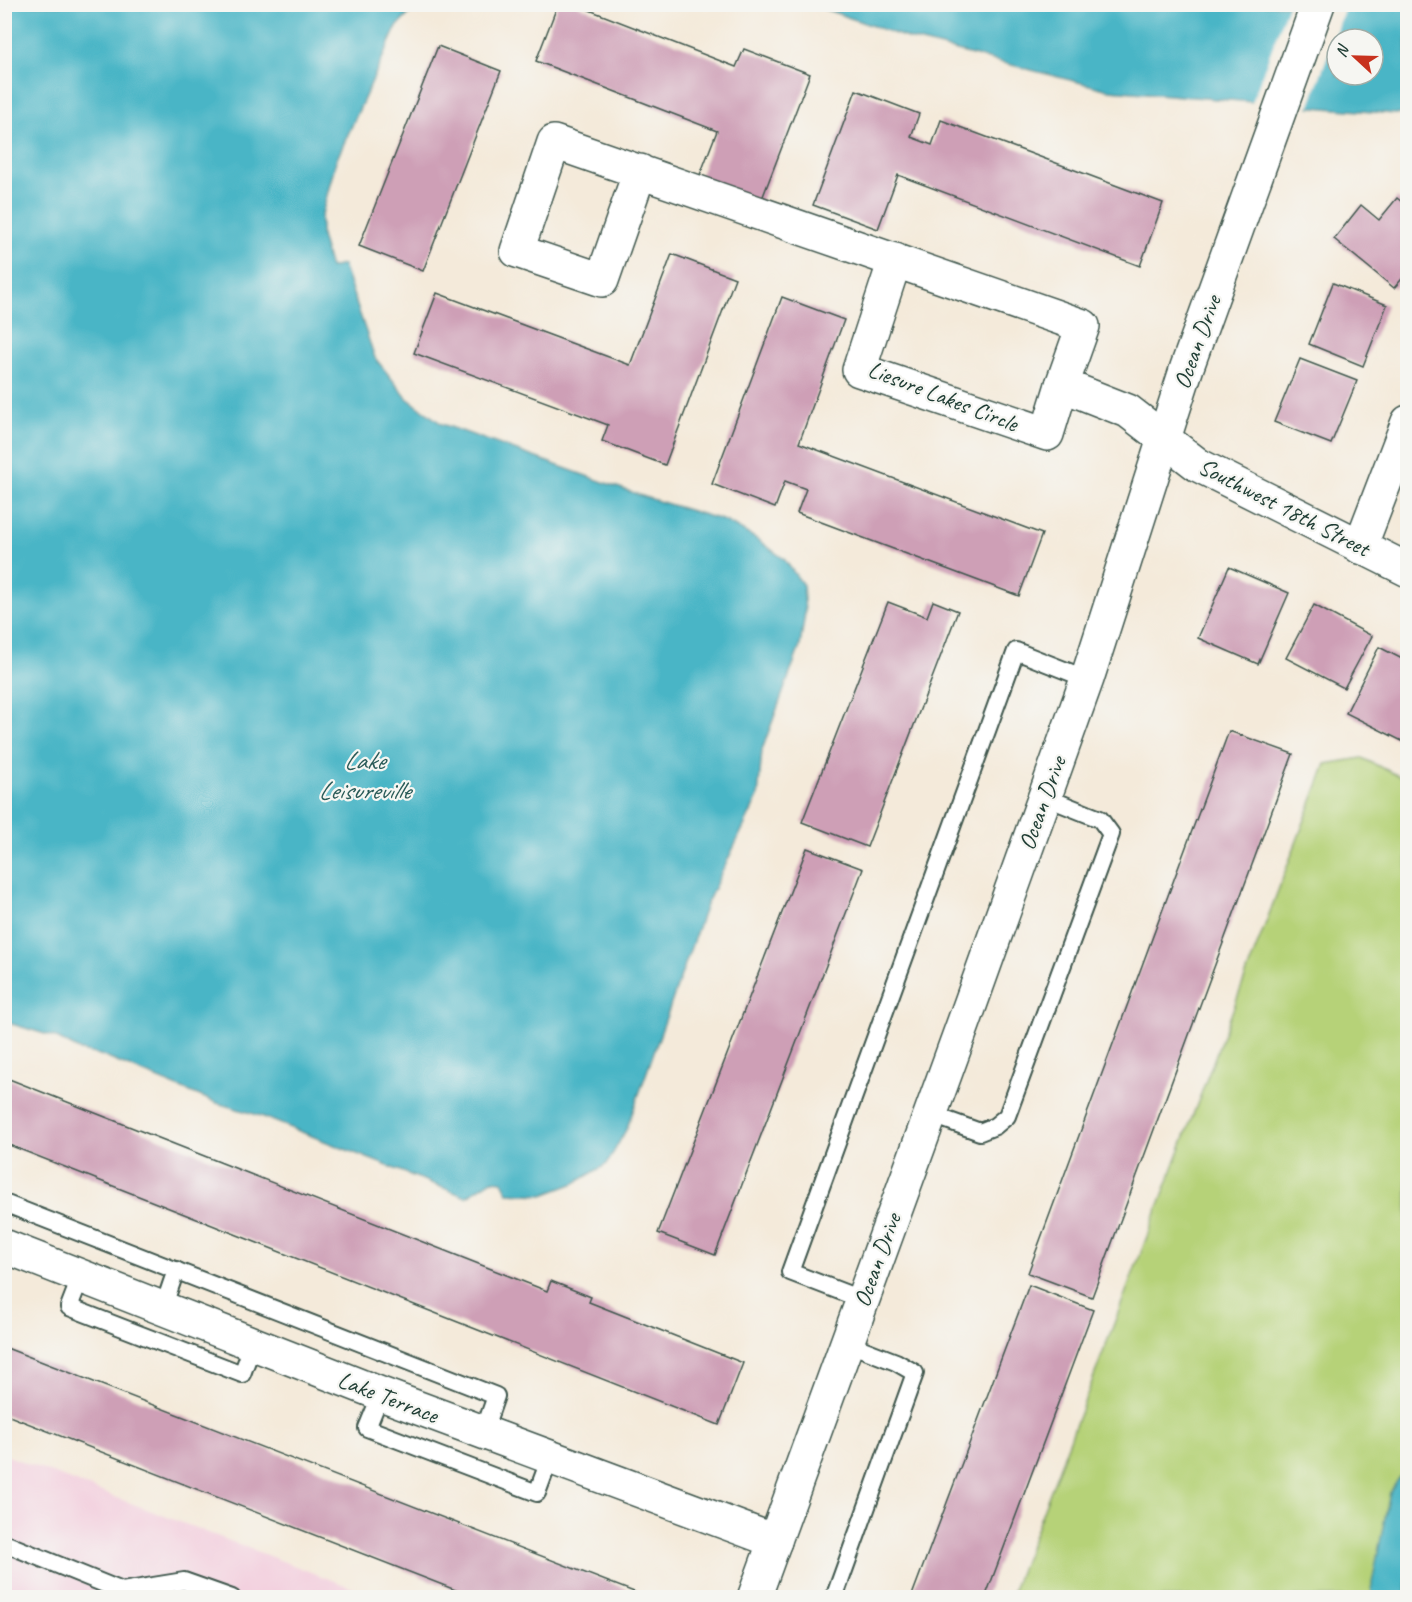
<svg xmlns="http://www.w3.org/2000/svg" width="1412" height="1602" font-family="Caveat,sans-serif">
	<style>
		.built { fill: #f3cfde }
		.green { fill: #b6d278; stroke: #6a8856; stroke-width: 1.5 }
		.water { fill: #4ab5c6; stroke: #34797d; stroke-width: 1.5; fill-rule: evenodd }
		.pier { fill: #f4eada }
		.building { fill: #ce9fb6 }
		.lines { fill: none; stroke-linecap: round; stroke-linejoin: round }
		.service-casing { stroke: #3f574d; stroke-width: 20 }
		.minor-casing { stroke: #3f574d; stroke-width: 36 }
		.service { stroke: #fff; stroke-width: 16 }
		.minor { stroke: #fff; stroke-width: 33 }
		.labels { text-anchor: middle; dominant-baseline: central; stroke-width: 4.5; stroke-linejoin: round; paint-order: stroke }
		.street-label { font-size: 24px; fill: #1f3d34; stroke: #f6f6f2 }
		.water-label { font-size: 26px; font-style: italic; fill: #2a5b58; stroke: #f6f6f2 }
	</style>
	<rect width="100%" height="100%" fill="#f6f6f2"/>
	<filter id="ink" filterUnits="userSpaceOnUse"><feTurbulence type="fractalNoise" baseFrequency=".0167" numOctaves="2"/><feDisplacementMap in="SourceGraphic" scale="12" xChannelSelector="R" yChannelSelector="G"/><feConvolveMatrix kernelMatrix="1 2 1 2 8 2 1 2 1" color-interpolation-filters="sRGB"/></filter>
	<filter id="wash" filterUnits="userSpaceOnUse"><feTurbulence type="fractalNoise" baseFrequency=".008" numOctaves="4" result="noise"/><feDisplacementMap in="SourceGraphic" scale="24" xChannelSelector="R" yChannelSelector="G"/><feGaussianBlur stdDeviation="1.35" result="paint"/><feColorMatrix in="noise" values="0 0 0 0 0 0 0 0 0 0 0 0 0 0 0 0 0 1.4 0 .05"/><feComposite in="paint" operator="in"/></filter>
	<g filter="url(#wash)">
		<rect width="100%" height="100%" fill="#f4eada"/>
		<!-- built -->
		<path class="built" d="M5 1455 376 1597H5Z"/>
		<!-- green -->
		<path class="green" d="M1362 758 1407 780V1597L1010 1598 1326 764Z"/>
		<!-- water -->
		<g class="water">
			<path d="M4 5H417L396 28 336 161 321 218V236L330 268 343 265 375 358 407 398 442 424 645 497 725 521 755 538 784 559 803 585 805 613 800 646 762 750 758 797 706 905 627 1128 607 1164 575 1183 543 1195 508 1193 502 1181 492 1180 466 1197 261 1116 217 1103 100 1055 81 1051 55 1037 5 1022Z"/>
			<path d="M813 5H1407V115L1109 90 910 39ZM1337 39H1373V75H1337Z"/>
			<path d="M1407 1466V1597H1372V1583L1390 1492Z"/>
		</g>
		<!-- pier -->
		<path class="pier" d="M1288 5H1346L1308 110 1251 105Z"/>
		<g id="blocks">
			<!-- building -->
			<g class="building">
				<path d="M558 4H574L736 67 744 49 810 74 760 204 698 180 717 131 536 61Z"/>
				<path d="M438 46 501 71 423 271 359 246Z"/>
				<path d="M856 90 919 114 911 137 932 145 941 120 1163 203 1140 266 898 175 878 229 813 205Z"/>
				<path d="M1397 198 1408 207V272L1394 288 1334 239 1361 205 1379 220Z"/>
				<path d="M672 254 735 278 665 465 602 441 608 425 414 353 437 293 630 365Z"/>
				<path d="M1333 283 1387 305 1363 366 1309 344Z"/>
				<path d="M782 297 844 320 799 443 1042 534 1019 596 797 513 806 489 785 481 775 508 712 484Z"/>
				<path d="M1300 359 1357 381 1331 444 1274 422Z"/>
				<path d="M1229 567 1289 593 1258 664 1198 638Z"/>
				<path d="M933 601 958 611 867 847 802 822 888 602 927 617Z"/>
				<path d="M1314 605 1372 636 1344 688 1286 658Z"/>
				<path d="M1379 647 1408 662V744L1346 713Z"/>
				<path d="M1229 731 1293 754 1092 1297 1028 1273Z"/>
				<path d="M807 848 863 869 715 1255 658 1233Z"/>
				<path d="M4 1077 547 1291 551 1281 591 1297 589 1302 743 1363 719 1425 4 1143Z"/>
				<path d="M1029 1285 1093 1310 985 1598H911Z"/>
				<path d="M4 1347 647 1597V1598H476L4 1414Z"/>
			</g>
		</g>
	</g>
	<g filter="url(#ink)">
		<use href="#blocks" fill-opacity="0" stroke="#3f574d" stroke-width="1.5"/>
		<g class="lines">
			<!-- service casing -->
			<g class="service-casing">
				<g id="service">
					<path d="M930 1114 980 1132 995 1126 1007 1116 1111 834 1100 819 1045 797"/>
					<path d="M4 1203 496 1396 483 1433"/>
					<path d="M81 1276 69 1307 242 1374 253 1344"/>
					<path d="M863 1300 790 1272 1016 651 1087 679"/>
					<path d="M163 1308 176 1270"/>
					<path d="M381 1394 367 1428 537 1493 550 1458"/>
					<path d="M4 1543 122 1591 184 1581 232 1598"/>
					<path d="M834 1598 915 1373 896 1362 847 1343"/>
				</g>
			</g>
			<!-- minor casing -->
			<g class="minor-casing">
				<g id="minor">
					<path d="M640 171 602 280 517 251 554 142 1083 326 1062 385 1128 411 1198 465 1408 570"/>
					<path d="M895 260 859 370 1047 434 1062 385"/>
					<path d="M1360 547 1408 422"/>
					<path d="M4 1246 381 1394 775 1541"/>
					<path d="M754 1598 964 1022 1087 679 1187 367 1318 4"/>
				</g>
			</g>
			<!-- service -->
			<use href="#service" class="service"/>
			<!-- minor -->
			<use href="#minor" class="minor"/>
		</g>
	</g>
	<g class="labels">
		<!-- street labels -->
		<g class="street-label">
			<text transform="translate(1197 342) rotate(-70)">Ocean Drive</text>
			<text transform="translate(943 396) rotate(21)">Liesure Lakes Circle</text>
			<text transform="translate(1284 507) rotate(27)">Southwest 18th Street</text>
			<text transform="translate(1042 803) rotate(-70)">Ocean Drive</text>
			<text transform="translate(877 1260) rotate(-70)">Ocean Drive</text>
			<text transform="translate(388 1397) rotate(21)">Lake Terrace</text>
		</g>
		<!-- water labels -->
		<g class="water-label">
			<text x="364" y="760">Lake<tspan x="364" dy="30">Leisureville</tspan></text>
		</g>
	</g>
	<!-- margin -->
	<rect width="1412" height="1602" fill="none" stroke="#f6f6f2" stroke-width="24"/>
	<!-- north arrow -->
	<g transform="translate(1355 57) rotate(292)"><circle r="28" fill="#f6f6f2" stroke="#a0aca6" stroke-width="1.5"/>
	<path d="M0-4.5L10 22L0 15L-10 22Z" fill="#c8321e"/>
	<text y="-9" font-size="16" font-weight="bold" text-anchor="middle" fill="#1f3d34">N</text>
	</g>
</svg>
